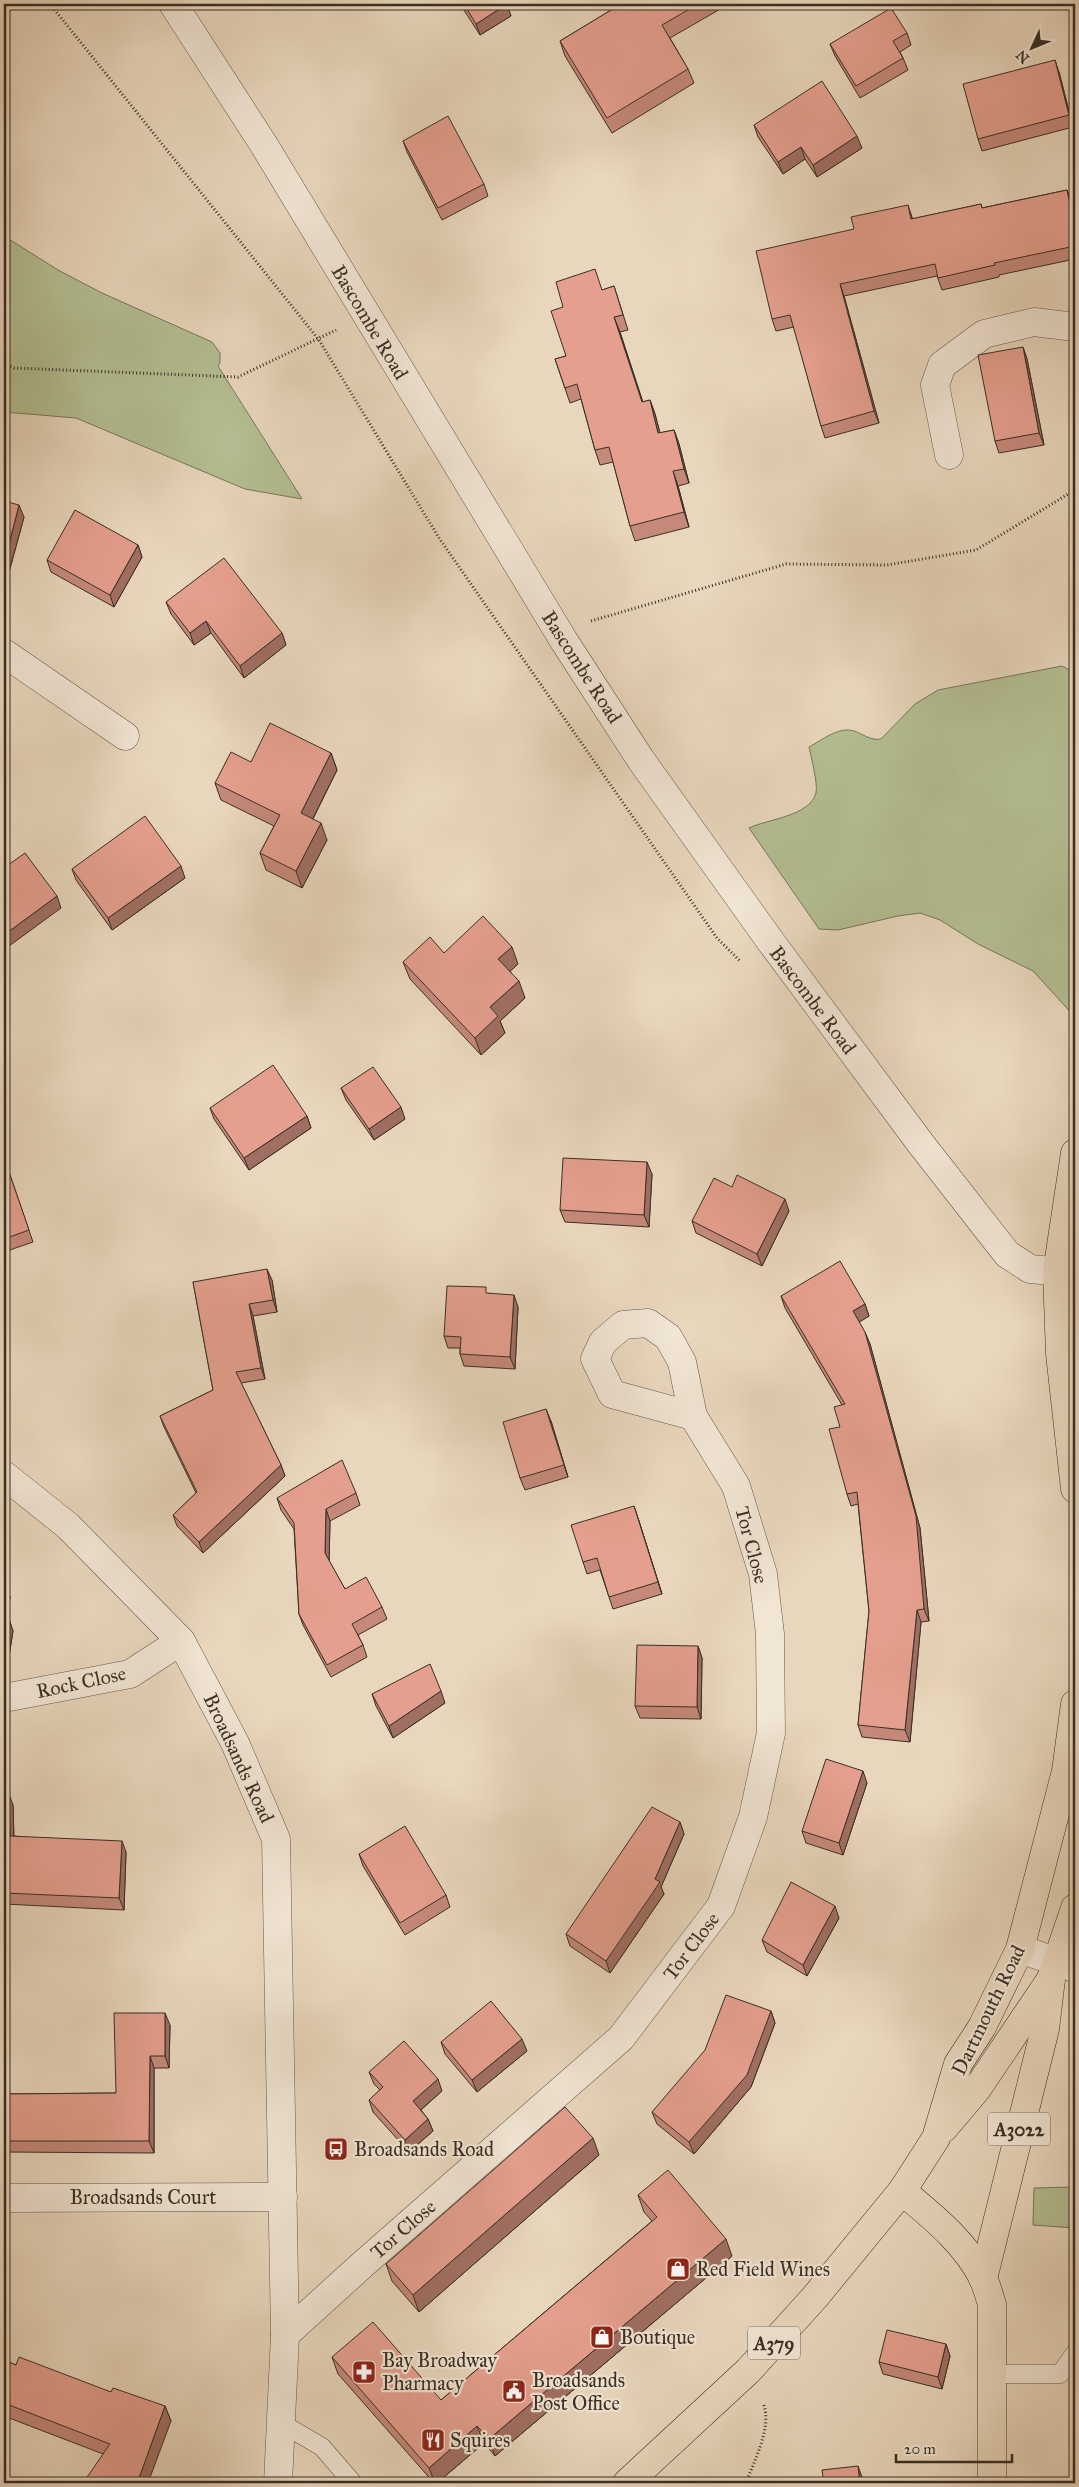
<svg xmlns="http://www.w3.org/2000/svg" width="1079" height="2487" font-family="'IM FELL Great Primer',serif">
	<style>
		.green { fill: #b4bf93; stroke: #76775c }
		.lines { fill: none; stroke-linecap: round; stroke-linejoin: round }
		.service-casing { stroke: #65594b; stroke-width: 19 }
		.minor-casing { stroke: #65594b; stroke-width: 29 }
		.primary-casing { stroke: #392f25; stroke-width: 29 }
		.path { stroke: #392f25; stroke-width: 3; stroke-dasharray: 1 2.5; stroke-linecap: butt }
		.service { stroke: #f1e5d4; stroke-width: 18 }
		.minor { stroke: #f1e5d4; stroke-width: 28 }
		.primary { stroke: #e9d7bd; stroke-width: 28 }
		.wall { fill: #c5897a; stroke: #392f25 }
		.shaded-wall { fill: #a06f63; stroke: #392f25 }
		.building { fill: #e59f8e; stroke: #392f25 }
		.labels { text-anchor: middle; dominant-baseline: central; stroke-width: 4.5; stroke-linejoin: round; paint-order: stroke }
		.shield { fill: #f1e5d4; stroke: #70665a; stroke-width: 1 }
		.shield-label { font-size: 19px; font-weight: bold; fill: #392f25 }
		.street-label { font-size: 20px; fill: #392f25; stroke: #f1e5d4 }
		.poi-label { font-size: 20px; fill: #392f25; stroke: #f1e5d4; text-anchor: start }
	</style>
	<rect width="100%" height="100%" fill="#e9d7bd"/>
	<filter id="stains"><feTurbulence type="fractalNoise" baseFrequency=".004" numOctaves="4"/><feColorMatrix values="0 0 0 0 .2 0 0 0 0 .09 0 0 0 0 .02 0 0 0 .5 -.17"/></filter>
	<radialGradient id="worn" r=".72"><stop offset=".6" stop-color="#630" stop-opacity="0"/><stop offset="1" stop-color="#630" stop-opacity=".3"/></radialGradient>
	<!-- green -->
	<g class="green">
		<path d="M4 236 58 270 102 293 212 342 220 353V363L218 366 302 499 245 489 76 418 4 412Z"/>
		<path d="M1062 666 1070 670 1075 677V1017L1033 971 978 944 940 920 920 913 898 916 838 930 819 929 749 828C768 819 810 816 816 793 818 783 811 757 809 747 822 740 839 726 854 731 863 734 871 741 881 739L915 704 938 690Z"/>
		<path d="M1075 2187V2228L1033 2225 1034 2188Z"/>
	</g>
	<g class="lines">
		<!-- service casing -->
		<g class="service-casing">
			<g id="service">
				<path d="M993 2374H1060L1075 2353"/>
				<path d="M281 2423 322 2447 353 2483"/>
			</g>
		</g>
		<!-- minor casing -->
		<g class="minor-casing">
			<g id="minor">
				<path d="M173 4 264 145 564 641 641 760 771 942 921 1144 1007 1254 1030 1269 1075 1273"/>
				<path d="M949 455 935 385 942 365 984 334 1034 322 1075 327"/>
				<path d="M4 653 125 736"/>
				<path d="M4 1475 68 1526 181 1641 235 1743 276 1839 285 2335 278 2483"/>
				<path d="M4 1698 130 1674 181 1641"/>
				<path d="M1020 1949 1075 1968"/>
				<path d="M4 2198 283 2197"/>
				<path d="M285 2335 362 2265 621 2038 721 1906 753 1817 771 1733 770 1634 763 1574 736 1486 693 1416 612 1394 595 1359 603 1342 623 1325 648 1323 668 1337 682 1362 693 1416"/>
			</g>
		</g>
		<!-- primary casing -->
		<g class="primary-casing">
			<g id="primary">
				<path d="M1075 1153 1057 1272 1060 1354 1075 1489"/>
				<path d="M944 2128 977 2089 1051 1979 1075 1908"/>
				<path d="M902 2191C932 2216 965 2242 983 2278 987 2286 989 2296 992 2304V2483"/>
				<path d="M983 2279 1045 2029 1051 1979"/>
				<path d="M627 2483 748 2371 815 2297 902 2191 936 2138 958 2064 982 2027 1020 1949 1066 1771 1075 1704"/>
			</g>
		</g>
		<!-- path -->
		<g class="path">
			<path d="M50 4 319 340 439 538 717 938 741 962"/>
			<path d="M4 364 14 368 238 377 336 330"/>
			<path d="M591 621 786 564 887 565 976 550 1075 490"/>
			<path d="M746 2483C754 2461 773 2426 763 2403"/>
		</g>
		<!-- service -->
		<use href="#service" class="service"/>
		<!-- minor -->
		<use href="#minor" class="minor"/>
		<!-- primary -->
		<use href="#primary" class="primary"/>
	</g>
	<!-- wall -->
	<g class="wall">
		<path d="M460 4H506L511 16 480 35Z"/>
		<path d="M621 4H729L670 38 688 69 694 83 612 133 565 56 560 41Z"/>
		<path d="M907 33 911 45 900 52 903 58 908 70 860 98 835 56 830 44Z"/>
		<path d="M1059 72 1073 127 982 151 978 139Z"/>
		<path d="M754 125 862 148 817 177 805 159 783 174 758 137Z"/>
		<path d="M403 141 484 184 488 196 442 220 407 152Z"/>
		<path d="M1067 190 1072 202 1075 218V259L999 275V277L942 290 937 276 844 296 879 423 825 438 821 426 794 327 776 331 772 319 912 217V219L981 204 982 208Z"/>
		<path d="M614 286 628 330 620 332 643 402 650 400 655 414 660 433 674 430 679 444 689 483 678 486 689 527 635 541 630 526 613 462 600 465 595 450 581 399 570 403 555 359 566 356 563 307 602 290Z"/>
		<path d="M1023 347 1027 359 1044 445 999 453 995 441Z"/>
		<path d="M4 501 24 517 9 572 4 570Z"/>
		<path d="M138 545 142 557 114 607 51 572 47 560Z"/>
		<path d="M166 602 282 633 286 645 244 678 211 633 194 645 171 614Z"/>
		<path d="M331 753 337 770 313 819 327 840 302 888 266 870 260 853 274 826 221 800 215 783 251 762Z"/>
		<path d="M72 869 185 878 112 930 76 880Z"/>
		<path d="M444 953 518 964 510 971 525 998 500 1021 505 1033 481 1055 410 979 403 962Z"/>
		<path d="M341 1088 405 1119 374 1140 346 1100Z"/>
		<path d="M210 1108 307 1116 311 1128 249 1170 214 1119Z"/>
		<path d="M9 1172 33 1242 4 1252V1174Z"/>
		<path d="M652 1174 649 1227 565 1222 560 1210Z"/>
		<path d="M732 1187 789 1211 762 1266 696 1233 692 1221Z"/>
		<path d="M272 1280 277 1312 253 1316 265 1379 241 1383 281 1465 285 1476 203 1553 177 1526 173 1515 196 1493 164 1427 160 1416 213 1390 193 1282Z"/>
		<path d="M489 1293 518 1307 515 1369 464 1366 460 1354V1348H448L444 1336Z"/>
		<path d="M781 1296 865 1304 869 1316 859 1322 870 1344 920 1528 929 1621 921 1622 910 1742 862 1737 858 1725 869 1611 858 1504 851 1506 847 1494 840 1427 842 1405 785 1308Z"/>
		<path d="M551 1421 568 1477 525 1490 520 1478Z"/>
		<path d="M356 1493 360 1505 330 1521 329 1561 345 1589 382 1607 387 1619 358 1635 363 1645 367 1657 331 1677 303 1625 299 1614 294 1529 281 1510 277 1498Z"/>
		<path d="M638 1518 662 1594 613 1609 600 1570 587 1574 583 1562Z"/>
		<path d="M4 1585 6 1586 10 1597 6 1619H9L13 1631 8 1662 4 1661Z"/>
		<path d="M698 1646 702 1658 701 1719 640 1718 635 1706Z"/>
		<path d="M372 1694 445 1703 393 1738 376 1706Z"/>
		<path d="M867 1783 843 1855 806 1843 802 1831Z"/>
		<path d="M4 1794 13 1805 14 1836 126 1852 124 1910 4 1904Z"/>
		<path d="M680 1822 684 1834 661 1887 664 1894 610 1973 570 1946 566 1934Z"/>
		<path d="M359 1854 446 1895 450 1907 405 1935 363 1866Z"/>
		<path d="M839 1918 807 1976 767 1952 762 1940Z"/>
		<path d="M771 2011 775 2023 751 2087 694 2154 657 2124 652 2112Z"/>
		<path d="M170 2025 169 2068H154V2153L4 2152V2094L116 2093Z"/>
		<path d="M441 2042 527 2051 477 2092 445 2054Z"/>
		<path d="M369 2072 442 2091 421 2110 428 2119 433 2131 409 2152 373 2112 369 2100 380 2090 374 2084Z"/>
		<path d="M599 2155 419 2312 392 2281 386 2264Z"/>
		<path d="M638 2195 732 2256 495 2456 484 2443 437 2483H434L338 2374 332 2357 441 2400 652 2221 644 2212Z"/>
		<path d="M946 2344 950 2356 942 2389 883 2374 879 2362Z"/>
		<path d="M4 2360 16 2365 111 2392 165 2406 171 2421 103 2454 4 2416Z"/>
	</g>
	<!-- shaded-wall -->
	<g class="shaded-wall">
		<path d="M507 4 511 16 480 35 476 24Z"/>
		<path d="M1055 60 1059 72 1073 127 1069 115Z"/>
		<path d="M857 136 862 148 817 177 813 165Z"/>
		<path d="M801 147 805 159 783 174 778 162Z"/>
		<path d="M1067 190 1072 202 1075 218V226Z"/>
		<path d="M908 205 912 217 915 231 911 219Z"/>
		<path d="M840 284 844 296 879 423 874 411Z"/>
		<path d="M614 317 620 332 647 417 642 402Z"/>
		<path d="M1023 347 1027 359 1044 445 1039 433Z"/>
		<path d="M650 400 655 414 664 448 658 433Z"/>
		<path d="M674 430 679 444 689 483 684 469Z"/>
		<path d="M673 471 678 486 689 527 684 512Z"/>
		<path d="M19 505 24 517 9 572 5 560Z"/>
		<path d="M138 545 142 557 114 607 110 595Z"/>
		<path d="M206 621 211 633 194 645 190 633Z"/>
		<path d="M282 633 286 645 244 678 240 666Z"/>
		<path d="M331 753 337 770 307 830 301 813Z"/>
		<path d="M321 823 327 840 302 888 296 871Z"/>
		<path d="M181 866 185 878 112 930 108 918Z"/>
		<path d="M57 896 61 908 5 949 4 945V935Z"/>
		<path d="M512 947 518 964 505 976 498 959Z"/>
		<path d="M519 981 525 998 500 1021 505 1033 481 1055 475 1038 490 1007Z"/>
		<path d="M401 1107 405 1119 374 1140 369 1129Z"/>
		<path d="M307 1116 311 1128 249 1170 244 1158Z"/>
		<path d="M647 1162 652 1174 649 1227 644 1215Z"/>
		<path d="M785 1199 789 1211 762 1266 757 1254Z"/>
		<path d="M267 1269 272 1280 277 1312 273 1300Z"/>
		<path d="M514 1295 518 1307 515 1369 510 1357Z"/>
		<path d="M249 1304 253 1316 265 1379 261 1368Z"/>
		<path d="M865 1304 869 1316 858 1323 853 1311Z"/>
		<path d="M865 1332 870 1344 920 1528 929 1621 924 1609Z"/>
		<path d="M546 1409 551 1421 568 1477 564 1465Z"/>
		<path d="M281 1465 285 1476 203 1553 199 1542Z"/>
		<path d="M634 1506 638 1518 662 1594 658 1582Z"/>
		<path d="M326 1509 330 1521 329 1564 325 1553Z"/>
		<path d="M6 1586 10 1597 4 1629V1599Z"/>
		<path d="M917 1610 921 1622 910 1742 905 1730Z"/>
		<path d="M9 1619 13 1631 8 1662 4 1652V1648Z"/>
		<path d="M698 1646 702 1658 701 1719 697 1707Z"/>
		<path d="M441 1691 445 1703 393 1738 389 1726Z"/>
		<path d="M863 1771 867 1783 843 1855 839 1843Z"/>
		<path d="M9 1794 13 1805 14 1848 10 1836Z"/>
		<path d="M680 1822 684 1834 661 1887 664 1894 610 1973 606 1961 655 1879Z"/>
		<path d="M122 1841 126 1852 124 1910 119 1898Z"/>
		<path d="M835 1906 839 1918 807 1976 803 1965Z"/>
		<path d="M771 2011 775 2023 751 2087 694 2154 689 2142Z"/>
		<path d="M165 2013 170 2025 169 2068 165 2056Z"/>
		<path d="M522 2039 527 2051 477 2092 472 2080Z"/>
		<path d="M150 2056 154 2068V2153L149 2141Z"/>
		<path d="M438 2079 442 2091 417 2113 413 2101Z"/>
		<path d="M428 2119 433 2131 409 2152 405 2140Z"/>
		<path d="M593 2138 599 2155 419 2312 413 2295Z"/>
		<path d="M726 2239 732 2256 495 2456 489 2439Z"/>
		<path d="M946 2344 950 2356 942 2389 938 2377Z"/>
		<path d="M165 2406 171 2421 148 2483H139L138 2481Z"/>
		<path d="M477 2426 484 2443 437 2483H435L429 2468Z"/>
		<path d="M858 2466 862 2477 863 2483H860Z"/>
	</g>
	<!-- building -->
	<g class="building">
		<path d="M464 4H507L476 24Z"/>
		<path d="M621 4H698L662 25 688 69 607 118 560 41Z"/>
		<path d="M891 8 907 33 893 41 903 58 856 86 830 44Z"/>
		<path d="M1055 60 1069 115 978 139 963 84Z"/>
		<path d="M822 81 857 136 813 165 801 147 778 162 754 125Z"/>
		<path d="M448 116 484 184 438 208 403 141Z"/>
		<path d="M1067 190 1075 226V246L994 263 995 265 938 278 935 264 840 284 874 411 821 426 790 315 772 319 756 251 854 229 851 217 908 205 911 219 981 204 982 208Z"/>
		<path d="M595 269 602 290 614 286 623 315 614 317 642 402 650 400 658 433 674 430 684 469 673 471 684 512 630 526 609 447 595 450 577 384 565 388 555 359 566 356 551 311 563 307 556 282Z"/>
		<path d="M1023 347 1039 433 995 441 978 355Z"/>
		<path d="M4 501 19 505 5 560 4 559Z"/>
		<path d="M75 510 138 545 110 595 47 560Z"/>
		<path d="M224 558 282 633 240 666 206 621 190 633 166 602Z"/>
		<path d="M270 723 331 753 301 813 321 823 296 871 260 853 280 815 215 783 231 752 251 762Z"/>
		<path d="M145 816 181 866 108 918 72 869Z"/>
		<path d="M25 853 57 896 4 935V868Z"/>
		<path d="M483 916 512 947 498 959 519 981 490 1007 498 1016 475 1038 403 962 430 937 444 953Z"/>
		<path d="M273 1065 307 1116 244 1158 210 1108Z"/>
		<path d="M373 1067 401 1107 369 1129 341 1088Z"/>
		<path d="M563 1158 647 1162 644 1215 560 1210Z"/>
		<path d="M9 1172 29 1230 4 1239V1174Z"/>
		<path d="M737 1175 785 1199 757 1254 692 1221 714 1178 732 1187Z"/>
		<path d="M840 1261 865 1304 853 1311 865 1332 916 1516 924 1609 917 1610 905 1730 858 1725 869 1611 857 1492 847 1494 829 1429 840 1427 834 1407 845 1404 781 1296Z"/>
		<path d="M267 1269 273 1300 249 1304 261 1368 236 1372 281 1465 199 1542 173 1515 197 1492 160 1416 213 1390 193 1282Z"/>
		<path d="M447 1286 486 1287V1293L514 1295 510 1357 460 1354 461 1337 444 1336Z"/>
		<path d="M546 1409 564 1465 520 1478 503 1422Z"/>
		<path d="M342 1460 356 1493 326 1509 325 1553 345 1589 366 1577 382 1607 352 1624 363 1645 327 1665 299 1614 294 1523 277 1498Z"/>
		<path d="M634 1506 658 1582 609 1597 597 1558 583 1562 571 1525Z"/>
		<path d="M4 1585 6 1586 4 1599Z"/>
		<path d="M4 1618 9 1619 4 1648Z"/>
		<path d="M637 1645 698 1646 697 1707 635 1706Z"/>
		<path d="M430 1664 441 1691 389 1726 372 1694Z"/>
		<path d="M826 1759 863 1771 839 1843 802 1831Z"/>
		<path d="M4 1794H9L10 1836 122 1841 119 1898 4 1893Z"/>
		<path d="M652 1807 680 1822 655 1879 660 1882 606 1961 566 1934Z"/>
		<path d="M405 1826 446 1895 400 1923 359 1854Z"/>
		<path d="M791 1882 835 1906 803 1965 762 1940Z"/>
		<path d="M726 1995 771 2011 747 2075 689 2142 652 2112 705 2050Z"/>
		<path d="M491 2001 522 2039 472 2080 441 2042Z"/>
		<path d="M114 2013H165V2056H150L149 2141H4V2094L116 2093Z"/>
		<path d="M404 2041 438 2079 413 2101 428 2119 405 2140 369 2100 383 2087 369 2072Z"/>
		<path d="M565 2107 593 2138 413 2295 386 2264Z"/>
		<path d="M668 2170 726 2239 489 2439 477 2426 429 2468 332 2357 373 2322 441 2400 657 2217 638 2195Z"/>
		<path d="M887 2330 946 2344 938 2377 879 2362Z"/>
		<path d="M19 2357 111 2392 113 2388 165 2406 138 2481 141 2483H83L110 2444 4 2403V2360L16 2365Z"/>
		<path d="M858 2466 860 2483H824L822 2470Z"/>
	</g>
	<!-- icons -->
	<defs>
		<g id="bus-square" transform="scale(1.25)"><rect x="-9" y="-9" width="18" height="18" rx="4" fill="#8f2418" stroke="#f1e5d4"/><path d="M-5-6H5V4H4V6H2V4H-2V6H-4V4H-5ZM-3.5-4V0h7V-4ZM-3.5 1.2v1.5H-2V1.2ZM2 1.2v1.5H3.5V1.2Z" fill="#fff"/></g>
		<g id="shop-square" transform="scale(1.25)"><rect x="-9" y="-9" width="18" height="18" rx="4" fill="#8f2418" stroke="#f1e5d4"/><path d="M-5-2.5h2.3a2.7 3.5 0 0 1 5.4 0H5L5.5 6h-11ZM-1.5-2.5h3a1.5 2.3 0 0 0-3 0Z" fill="#fff"/></g>
		<g id="pharmacy-square" transform="scale(1.25)"><rect x="-9" y="-9" width="18" height="18" rx="4" fill="#8f2418" stroke="#f1e5d4"/><path d="M-2-6h4v4h4v4h-4v4h-4v-4h-4v-4h4Z" fill="#fff"/></g>
		<g id="civic-square" transform="scale(1.25)"><rect x="-9" y="-9" width="18" height="18" rx="4" fill="#8f2418" stroke="#f1e5d4"/><path d="M-.6-6.5H3V-4.5H.6V-3L4-1V1h2V6H-6V1h2V-1L-.6-3ZM-1.2 2.5V6h2.4V2.5Z" fill="#fff"/></g>
		<g id="restaurant-square" transform="scale(1.25)"><rect x="-9" y="-9" width="18" height="18" rx="4" fill="#8f2418" stroke="#f1e5d4"/><path d="M-5-6h1v4h1v-4h1v4h1v-4h1v5L-1.5 .5V6h-2V.5L-5-1ZM5-6V6H3V1.5H1.5Q1.5-4 5-6Z" fill="#fff"/></g>
	</defs>
	<g fill-rule="evenodd">
		<use href="#bus-square" x="336" y="2149"/>
		<use href="#shop-square" x="678" y="2269"/>
		<use href="#shop-square" x="602" y="2337"/>
		<use href="#pharmacy-square" x="364" y="2372"/>
		<use href="#civic-square" x="514" y="2391"/>
		<use href="#restaurant-square" x="433" y="2440"/>
	</g>
	<g class="labels">
		<!-- shield labels -->
		<g class="shield">
			<rect x="988" y="2112.5" width="62" height="33" rx="4"/>
			<rect x="748" y="2326.5" width="52" height="33" rx="4"/>
		</g>
		<g class="shield-label">
			<text x="1019" y="2129">A3022</text>
			<text x="774" y="2343">A379</text>
		</g>
		<!-- street labels -->
		<g class="street-label">
			<text transform="translate(370 322) rotate(59)">Bascombe Road</text>
			<text transform="translate(582 667) rotate(57)">Bascombe Road</text>
			<text transform="translate(813 1000) rotate(53)">Bascombe Road</text>
			<text transform="translate(752 1545) rotate(75)">Tor Close</text>
			<text transform="translate(81 1682) rotate(-12)">Rock Close</text>
			<text transform="translate(239 1758) rotate(65)">Broadsands Road</text>
			<text transform="translate(691 1946) rotate(-53)">Tor Close</text>
			<text transform="translate(988 2010) rotate(-64)">Dartmouth Road</text>
			<text x="143" y="2197">Broadsands Court</text>
			<text transform="translate(403 2229) rotate(-41)">Tor Close</text>
		</g>
		<!-- poi labels -->
		<g class="poi-label">
			<text x="354" y="2149">Broadsands Road</text>
			<text x="696" y="2269">Red Field Wines</text>
			<text x="620" y="2337">Boutique</text>
			<text x="382" y="2360">Bay Broadway<tspan x="382" dy="23">Pharmacy</tspan></text>
			<text x="532" y="2380">Broadsands<tspan x="532" dy="23">Post Office</tspan></text>
			<text x="450" y="2440">Squires</text>
		</g>
	</g>
	<!-- margin -->
	<rect width="1079" height="2487" fill="none" stroke="#e9d7bd" stroke-width="20"/>
	<rect x="5" y="5" width="1069" height="2477" fill="none" stroke="#392f25" stroke-width="2.5"/>
	<rect x="10" y="10" width="1059" height="2467" fill="none" stroke="#392f25"/>
	<!-- north arrow -->
	<g transform="translate(1032 48) rotate(226)" stroke="#f1e5d4" stroke-width="4" paint-order="stroke">
	<path d="M0-4L9 19L0 12L-9 19Z" fill="#392f25"/>
	<text y="-8" font-size="14" font-weight="bold" text-anchor="middle" fill="#392f25">N</text>
	</g>
	<!-- scale -->
	<path d="M896 2454v8h116v-8" fill="none" stroke="#392f25" stroke-width="2.5"/>
	<text x="904" y="2454" font-size="15" fill="#392f25" stroke="#f1e5d4" stroke-width="4" paint-order="stroke">20 m</text>
	<rect width="100%" height="100%" filter="url(#stains)"/>
	<rect width="100%" height="100%" fill="url(#worn)"/>
</svg>
